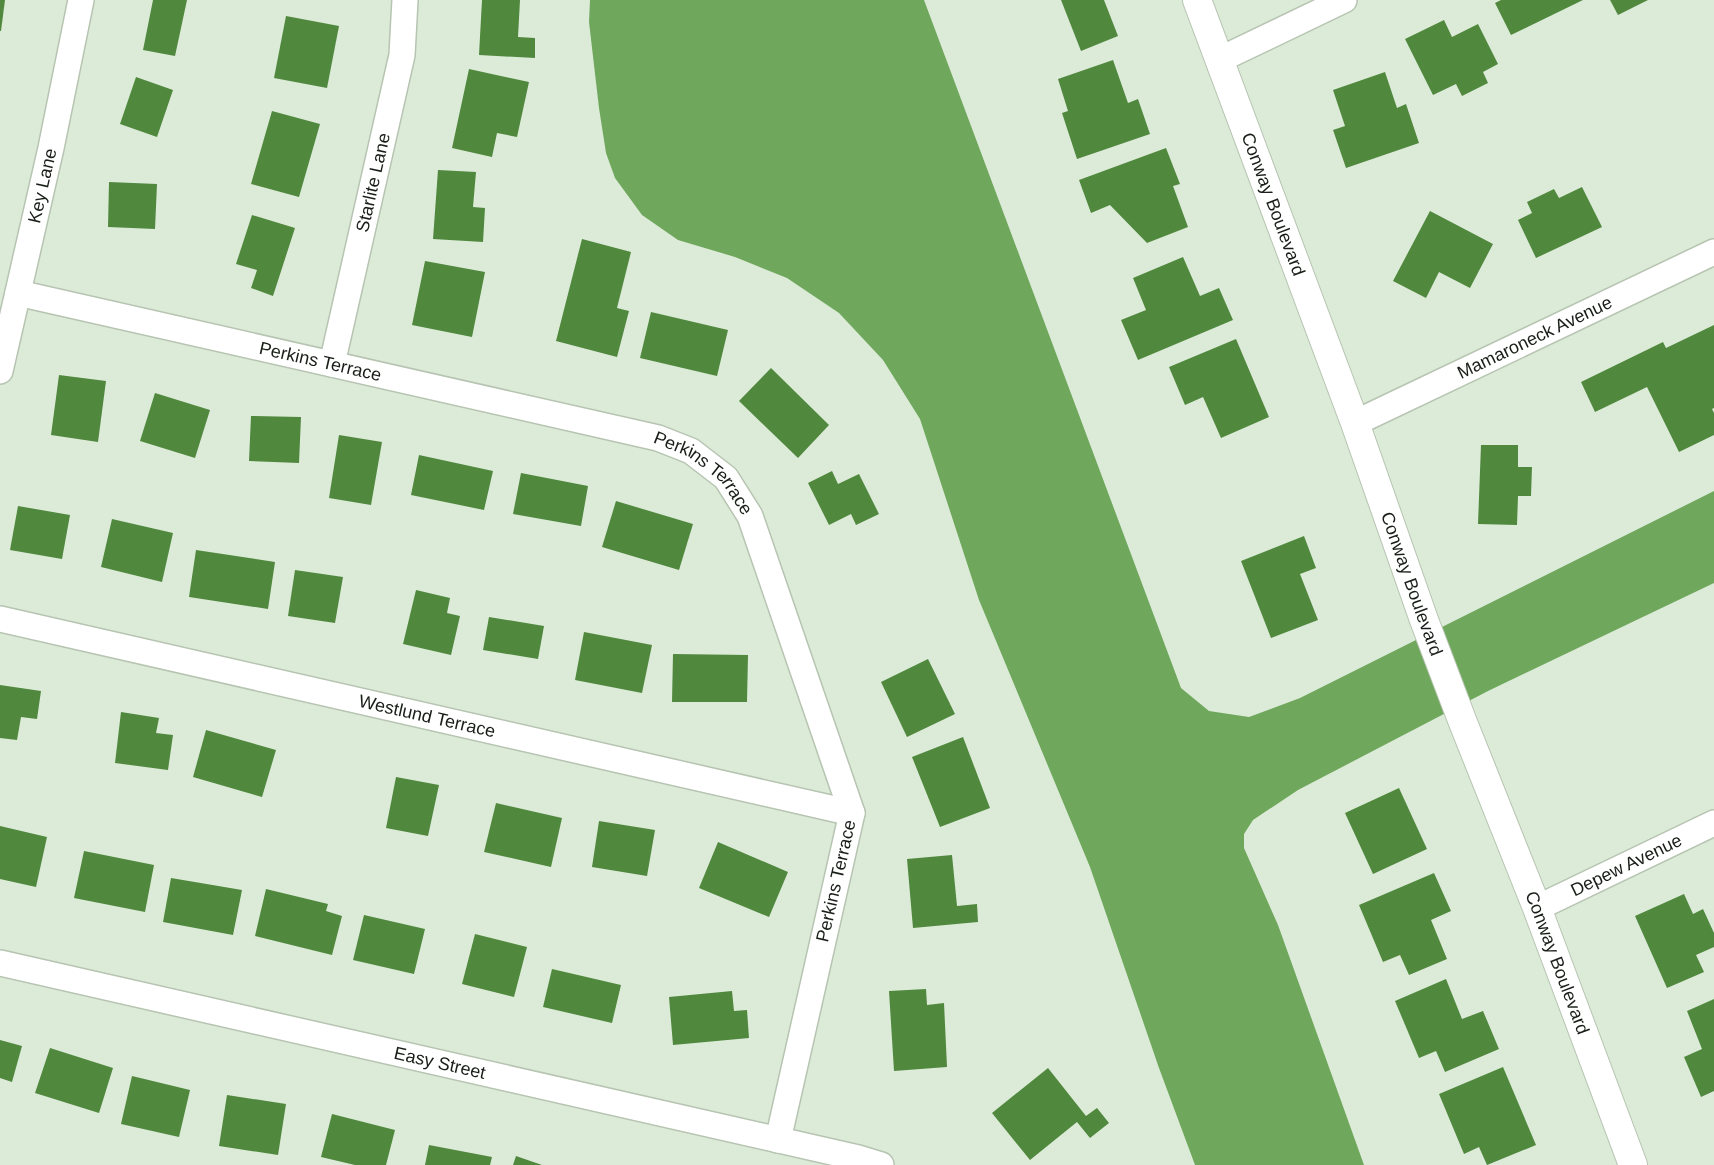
<svg xmlns="http://www.w3.org/2000/svg" width="1714" height="1165" font-family="Helvetica,sans-serif">
	<style>
		.water { fill: #6fa75c }
		.building { fill: #50883e }
		.lines { fill: none; stroke-linecap: round; stroke-linejoin: round }
		.street-casing { stroke: #b6c4b1; stroke-width: 28 }
		.secondary-casing { stroke: #b6c4b1; stroke-width: 30 }
		.street { stroke: #fff; stroke-width: 25 }
		.secondary { stroke: #fff; stroke-width: 28 }
		.labels { text-anchor: middle; dominant-baseline: central; stroke-width: 4; stroke-linejoin: round; paint-order: stroke }
		.street-label { font-size: 18px; fill: #191e18; stroke: #fff }
	</style>
	<rect width="100%" height="100%" fill="#dcebd8"/>
	<!-- water -->
	<path class="water" d="M590 0H924L1181 688 1209 711 1249 717 1300 698 1714 491V583L1488 691 1298 790 1253 820 1244 834V848L1278 925 1364 1165H1195L1159 1068 1090 867 979 600 920 419 883 360 839 313 787 278 735 257 678 240 642 215 615 178 606 153 599 108 589 22Z"/>
	<!-- building -->
	<g class="building">
		<path d="M0 0H5L1 31H0Z"/>
		<path d="M153 0H187L175 56 143 50Z"/>
		<path d="M482 0H520L518 37 535 38V58L479 55Z"/>
		<path d="M1061 0H1104L1118 36 1081 51Z"/>
		<path d="M1501 0H1583L1511 35 1495 3Z"/>
		<path d="M1610 0H1648L1618 15Z"/>
		<path d="M286 16 339 26 327 88 274 78Z"/>
		<path d="M1444 20 1452 37 1478 24 1498 64 1483 72 1488 83 1462 96 1456 84 1433 95 1405 39Z"/>
		<path d="M1113 60 1128 103 1138 99 1150 134 1077 159 1062 113 1068 111 1058 79Z"/>
		<path d="M469 69 529 82 517 137 497 133 492 157 452 148Z"/>
		<path d="M1385 72 1397 108 1406 104 1419 143 1346 168 1333 130 1345 126 1333 90Z"/>
		<path d="M136 77 173 90 157 137 120 124Z"/>
		<path d="M272 111 320 124 299 197 251 184Z"/>
		<path d="M1166 148 1180 184 1173 186 1188 227 1147 243 1110 205 1091 213 1079 180Z"/>
		<path d="M438 170 476 172 473 207 485 208 483 242 433 239Z"/>
		<path d="M109 182 157 184 155 229 108 227Z"/>
		<path d="M1582 187 1602 227 1536 258 1518 220 1532 213 1527 202 1554 189 1559 198Z"/>
		<path d="M1430 211 1493 244 1470 288 1439 272 1426 298 1393 281Z"/>
		<path d="M252 215 295 228 273 296 251 288 257 270 236 264Z"/>
		<path d="M582 239 631 252 617 308 629 311 617 357 556 341Z"/>
		<path d="M1183 257 1200 296 1219 288 1233 320 1138 360 1121 320 1146 310 1133 278Z"/>
		<path d="M425 261 485 272 472 337 412 325Z"/>
		<path d="M651 312 728 330 717 376 640 358Z"/>
		<path d="M1714 325V408L1712 409 1714 413V435L1679 452 1647 387 1595 412 1581 382 1663 342 1666 348Z"/>
		<path d="M1236 339 1269 417 1221 438 1203 397 1185 405 1169 367Z"/>
		<path d="M771 368 829 425 798 458 739 401Z"/>
		<path d="M59 375 106 381 98 442 51 435Z"/>
		<path d="M155 393 210 410 195 458 140 441Z"/>
		<path d="M251 416 301 417 299 463 249 461Z"/>
		<path d="M339 435 382 442 371 505 329 498Z"/>
		<path d="M1481 445H1518V467H1532L1531 496H1518L1517 525 1478 524Z"/>
		<path d="M419 455 493 471 484 510 411 495Z"/>
		<path d="M832 471 838 484 859 474 879 514 856 525 851 514 829 525 808 483Z"/>
		<path d="M521 473 588 486 581 526 513 514Z"/>
		<path d="M616 501 693 524 679 570 602 547Z"/>
		<path d="M18 506 70 515 62 559 10 550Z"/>
		<path d="M112 519 173 533 162 582 101 567Z"/>
		<path d="M1304 536 1316 568 1300 574 1318 620 1271 638 1241 561Z"/>
		<path d="M196 550 275 562 268 609 189 597Z"/>
		<path d="M295 570 343 577 335 623 288 616Z"/>
		<path d="M416 590 450 598 447 613 460 616 451 655 403 644Z"/>
		<path d="M489 617 544 626 538 659 483 650Z"/>
		<path d="M584 632 652 645 642 693 575 680Z"/>
		<path d="M673 654 748 655 747 702H672Z"/>
		<path d="M928 659 955 714 907 737 881 682Z"/>
		<path d="M0 685 41 691 37 719 21 717 17 740 0 738Z"/>
		<path d="M121 712 159 718 156 733 173 735 168 770 115 763Z"/>
		<path d="M206 730 276 750 262 797 193 777Z"/>
		<path d="M963 737 990 808 940 827 912 757Z"/>
		<path d="M396 777 439 785 428 836 386 828Z"/>
		<path d="M1399 788 1427 849 1373 874 1345 813Z"/>
		<path d="M496 803 562 818 551 867 484 852Z"/>
		<path d="M599 821 655 830 647 876 592 867Z"/>
		<path d="M0 826 47 837 36 887 0 879Z"/>
		<path d="M718 842 788 872 769 917 699 888Z"/>
		<path d="M84 851 154 865 145 912 74 898Z"/>
		<path d="M952 855 957 906 977 904 978 922 913 928 907 859Z"/>
		<path d="M1434 873 1451 911 1431 920 1447 959 1409 975 1400 955 1383 962 1359 905Z"/>
		<path d="M171 878 242 890 233 935 163 922Z"/>
		<path d="M266 889 328 904 326 911 342 916 332 955 255 936Z"/>
		<path d="M1684 894 1693 914 1703 909 1714 933V947L1696 955 1704 972 1667 988 1635 916Z"/>
		<path d="M364 915 425 929 414 974 353 960Z"/>
		<path d="M475 934 527 947 514 997 462 984Z"/>
		<path d="M552 969 621 985 612 1023 543 1007Z"/>
		<path d="M1446 979 1462 1019 1483 1011 1499 1049 1445 1072 1436 1051 1419 1058 1395 1001Z"/>
		<path d="M926 989 927 1005 944 1003 947 1067 894 1071 889 991Z"/>
		<path d="M732 991 734 1011 747 1010 749 1038 673 1045 669 997Z"/>
		<path d="M1714 999V1091L1701 1097 1684 1057 1702 1049 1687 1011Z"/>
		<path d="M0 1040 22 1046 12 1082 0 1078Z"/>
		<path d="M50 1048 113 1068 99 1113 35 1093Z"/>
		<path d="M1503 1067 1536 1145 1487 1165 1479 1147 1464 1154 1439 1094Z"/>
		<path d="M1048 1068 1086 1116 1097 1108 1109 1123 1090 1138 1077 1122 1030 1160 992 1113Z"/>
		<path d="M132 1076 190 1090 179 1137 121 1124Z"/>
		<path d="M227 1095 286 1104 278 1155 219 1146Z"/>
		<path d="M332 1114 395 1130 386 1165H355L321 1157Z"/>
		<path d="M429 1145 492 1157 490 1165H425Z"/>
		<path d="M516 1156 542 1165H513Z"/>
	</g>
	<g class="lines">
		<!-- street casing -->
		<g class="street-casing">
			<g id="street">
				<path d="M1219 60 1344 0"/>
				<path id="s1" d="M18 293 658 438 691 451 726 478 750 516 852 813 778 1140"/>
				<path id="s2" d="M332 364 402 55 405 0"/>
				<path id="s3" d="M0 371 51 148 81 0"/>
				<path id="s4" d="M1355 423 1714 252"/>
				<path id="s5" d="M0 619 852 813"/>
				<path id="s6" d="M1537 908 1714 823"/>
				<path id="s7" d="M0 963 858 1158 881 1165"/>
			</g>
		</g>
		<!-- secondary casing -->
		<g class="secondary-casing">
			<g id="secondary">
				<path id="s8" d="M1197 0 1355 423 1424 620 1462 720 1537 908 1633 1165"/>
			</g>
		</g>
		<!-- street -->
		<use href="#street" class="street"/>
		<!-- secondary -->
		<use href="#secondary" class="secondary"/>
	</g>
	<g class="labels">
		<!-- street labels -->
		<g class="street-label">
			<text stroke="none"><textPath href="#s2" startOffset="186">Starlite Lane</textPath></text>
			<text stroke="none"><textPath href="#s3" startOffset="190">Key Lane</textPath></text>
			<text stroke="none"><textPath href="#s8" startOffset="218">Conway Boulevard</textPath></text>
			<text stroke="none"><textPath href="#s4" startOffset="199">Mamaroneck Avenue</textPath></text>
			<text stroke="none"><textPath href="#s1" startOffset="310">Perkins Terrace</textPath></text>
			<text stroke="none"><textPath href="#s1" startOffset="715">Perkins Terrace</textPath></text>
			<text stroke="none"><textPath href="#s8" startOffset="622">Conway Boulevard</textPath></text>
			<text stroke="none"><textPath href="#s5" startOffset="438">Westlund Terrace</textPath></text>
			<text stroke="none"><textPath href="#s6" startOffset="99">Depew Avenue</textPath></text>
			<text transform="translate(836 881) rotate(-77)">Perkins Terrace</text>
			<text stroke="none"><textPath href="#s8" startOffset="1028">Conway Boulevard</textPath></text>
			<text stroke="none"><textPath href="#s7" startOffset="451">Easy Street</textPath></text>
		</g>
	</g>
</svg>
